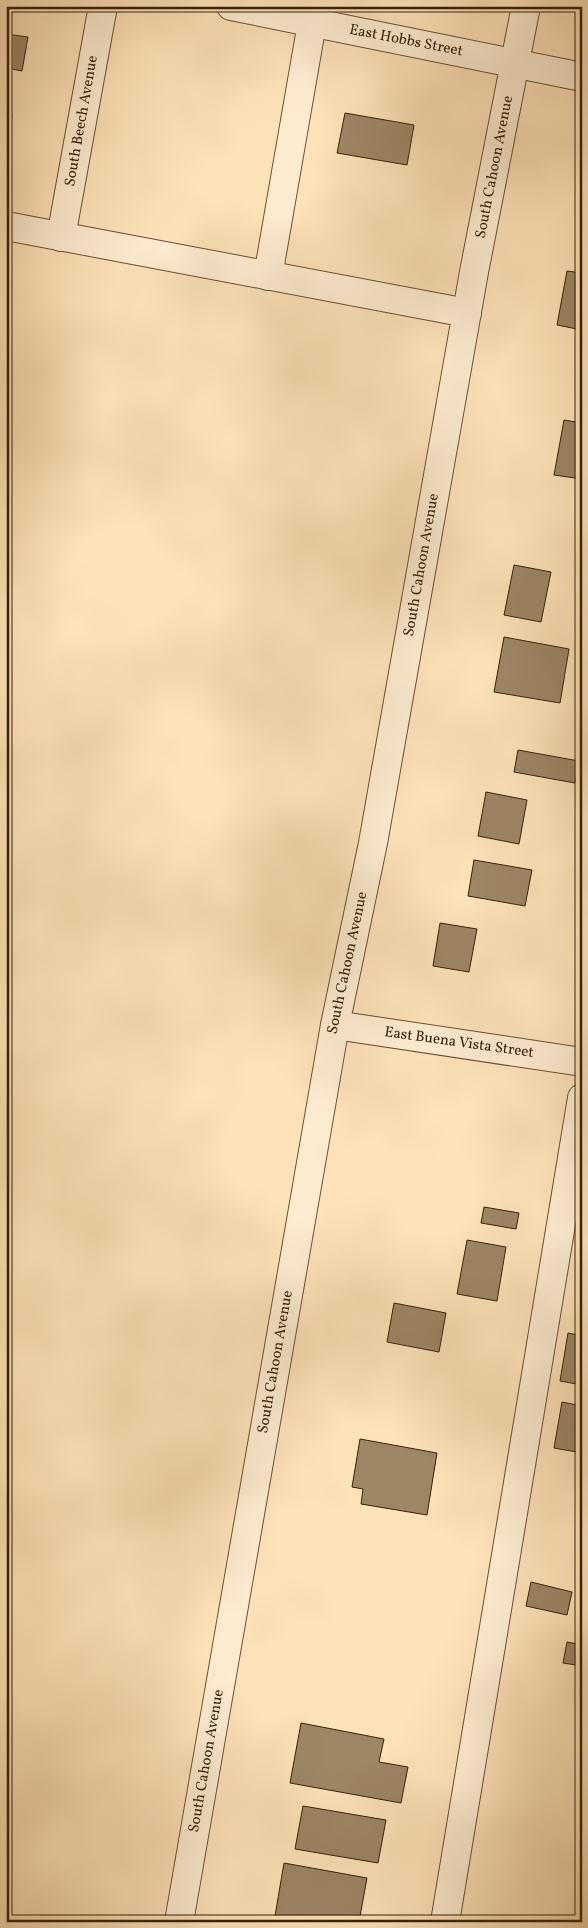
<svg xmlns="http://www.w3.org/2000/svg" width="588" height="1928" font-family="Vollkorn,serif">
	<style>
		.building { fill: #9e8564; stroke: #372108 }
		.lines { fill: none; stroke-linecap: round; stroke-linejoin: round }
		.minor-casing { stroke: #695134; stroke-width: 30 }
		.minor { stroke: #feecd1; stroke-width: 28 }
		.labels { text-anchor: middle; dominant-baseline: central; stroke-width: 4.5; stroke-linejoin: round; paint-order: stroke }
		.street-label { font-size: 15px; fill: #372108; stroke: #feecd1 }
	</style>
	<rect width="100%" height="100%" fill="#fee2b8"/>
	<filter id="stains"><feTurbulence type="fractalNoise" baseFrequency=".004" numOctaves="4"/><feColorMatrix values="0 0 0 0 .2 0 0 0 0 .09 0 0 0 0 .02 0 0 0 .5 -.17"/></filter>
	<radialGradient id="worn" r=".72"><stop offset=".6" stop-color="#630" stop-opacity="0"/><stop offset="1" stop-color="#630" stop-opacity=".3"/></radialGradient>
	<!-- building -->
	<g class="building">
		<path d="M6 34 28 37 22 71 6 68Z"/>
		<path d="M345 113 414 125 407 165 337 153Z"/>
		<path d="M6 114 12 115 6 146Z"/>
		<path d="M567 271 582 273V330L557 325Z"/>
		<path d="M564 420 582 423V479L554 475Z"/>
		<path d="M514 565 551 572 541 622 504 615Z"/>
		<path d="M504 637 569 649 560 703 494 692Z"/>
		<path d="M518 750 579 761 575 783 514 772Z"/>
		<path d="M486 792 527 800 519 844 478 836Z"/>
		<path d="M474 860 532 870 525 906 468 896Z"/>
		<path d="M440 923 477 929 469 972 433 966Z"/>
		<path d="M484 1207 519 1213 516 1229 481 1223Z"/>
		<path d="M467 1240 506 1247 497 1301 457 1294Z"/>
		<path d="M394 1303 446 1313 439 1352 387 1342Z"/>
		<path d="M568 1333 582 1336V1385L560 1381Z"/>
		<path d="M562 1402 582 1406V1453L554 1448Z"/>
		<path d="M360 1439 437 1453 427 1515 361 1504 363 1489 352 1487Z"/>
		<path d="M531 1582 572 1592 567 1615 526 1606Z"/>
		<path d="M567 1642 582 1645V1666L563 1663Z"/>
		<path d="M301 1723 384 1739 379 1762 408 1767 401 1803 290 1783Z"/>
		<path d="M303 1806 386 1820 378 1863 295 1849Z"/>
		<path d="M284 1863 367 1878 359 1922H274Z"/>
	</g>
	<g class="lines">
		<!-- minor casing -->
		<g class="minor-casing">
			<g id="minor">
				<path d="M231 6 582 77"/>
				<path d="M6 226 467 313"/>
				<path d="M61 237 103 6"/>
				<path d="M268 276 315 6"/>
				<path d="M335 1025 582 1062"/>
				<path d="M179 1922 335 1025 373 843 474 272 526 6"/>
				<path d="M445 1922 582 1098"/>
			</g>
		</g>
		<!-- minor -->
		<use href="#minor" class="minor"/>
	</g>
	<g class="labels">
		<!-- street labels -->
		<g class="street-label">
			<text transform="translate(406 41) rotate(11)">East Hobbs Street</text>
			<text transform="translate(82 121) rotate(-80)">South Beech Avenue</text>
			<text transform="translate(495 167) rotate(-79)">South Cahoon Avenue</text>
			<text transform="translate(422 565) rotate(-80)">South Cahoon Avenue</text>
			<text transform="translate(348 963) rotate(-78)">South Cahoon Avenue</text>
			<text transform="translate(459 1043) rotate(8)">East Buena Vista Street</text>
			<text transform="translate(276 1362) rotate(-80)">South Cahoon Avenue</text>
			<text transform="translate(207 1761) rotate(-80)">South Cahoon Avenue</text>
		</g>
	</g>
	<!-- margin -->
	<rect width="588" height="1928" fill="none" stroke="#fee2b8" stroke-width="25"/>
	<rect x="8" y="8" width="573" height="1913" fill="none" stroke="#372108" stroke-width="2.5"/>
	<rect x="12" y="12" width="563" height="1903" fill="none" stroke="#372108"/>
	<rect width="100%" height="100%" filter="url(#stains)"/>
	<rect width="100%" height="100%" fill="url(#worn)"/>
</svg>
